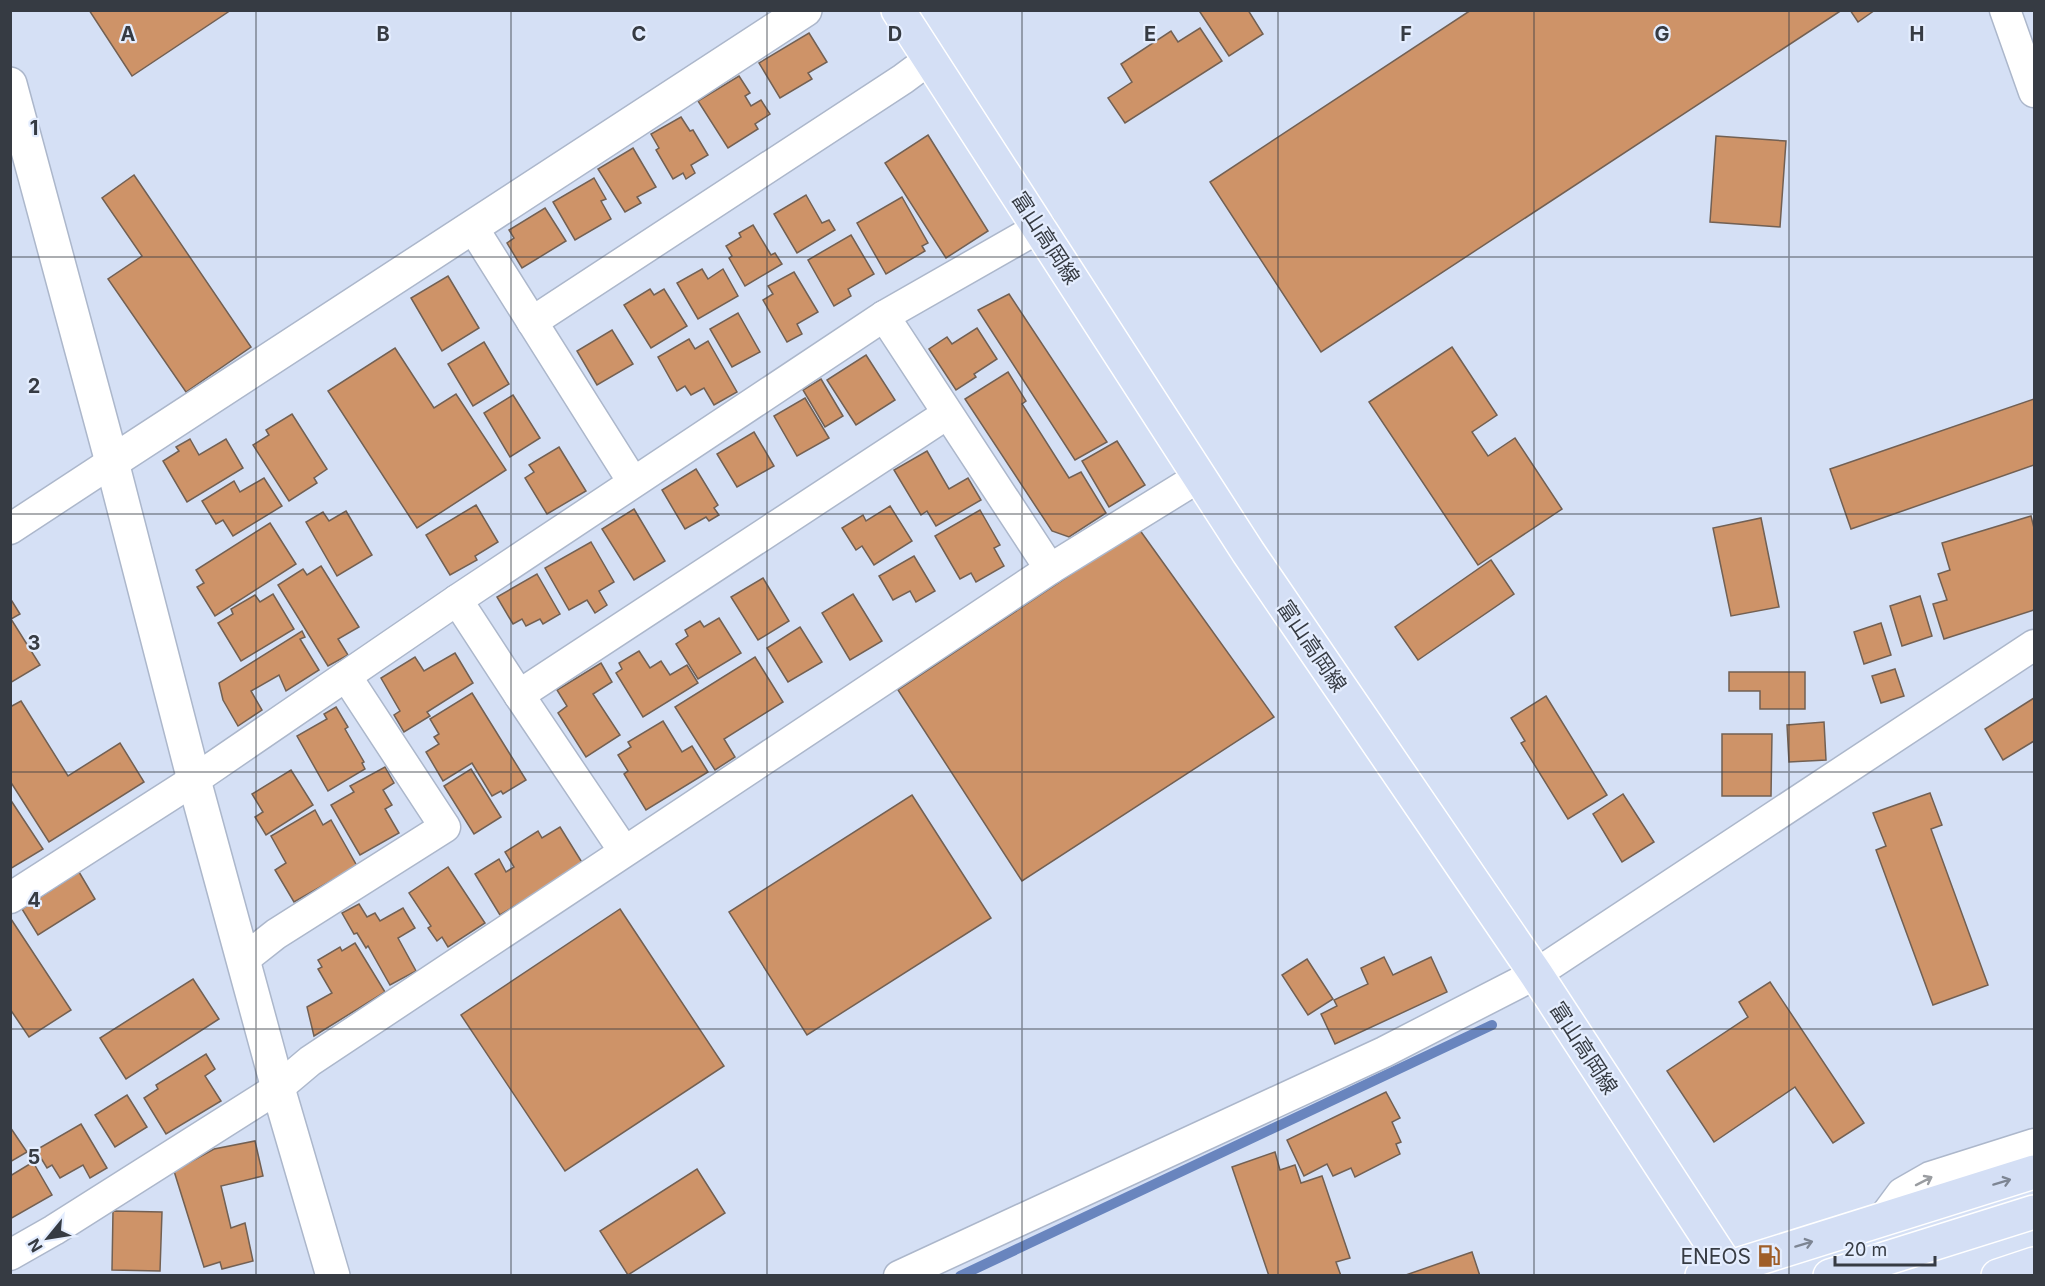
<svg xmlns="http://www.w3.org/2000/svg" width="2045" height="1286" font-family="Inter,'Noto Sans JP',sans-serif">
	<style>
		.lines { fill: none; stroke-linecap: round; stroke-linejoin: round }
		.stream { stroke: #6985be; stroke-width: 10 }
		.building { fill: #ce9368; stroke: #726053; stroke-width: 1.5 }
		.minor-casing { stroke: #acb7cb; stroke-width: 33 }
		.tertiary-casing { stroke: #acb7cb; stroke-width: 36 }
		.primary-casing { stroke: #fff; stroke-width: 36 }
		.minor { stroke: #fff; stroke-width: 30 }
		.tertiary { stroke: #fff; stroke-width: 33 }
		.primary { stroke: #d4dff5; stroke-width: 33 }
		.oneway { stroke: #9a9da1 }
		.oneway2 { stroke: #7d8593 }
		.grid { fill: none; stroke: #363b43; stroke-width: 1.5; stroke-opacity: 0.55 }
		.labels { text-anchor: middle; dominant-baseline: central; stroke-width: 4.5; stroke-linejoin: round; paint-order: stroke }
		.street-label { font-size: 21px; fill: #363b43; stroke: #e4edfe }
		.poi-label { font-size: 21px; fill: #363b43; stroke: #e4edfe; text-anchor: end }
		.grid-label { font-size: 20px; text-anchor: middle; font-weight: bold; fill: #363b43; stroke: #e4edfe; stroke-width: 4.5; stroke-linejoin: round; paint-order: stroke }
	</style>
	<rect width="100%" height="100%" fill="#d5e0f5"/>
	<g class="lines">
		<!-- stream -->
		<path class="stream" d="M960 1276 1492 1025"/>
	</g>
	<!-- building -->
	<g class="building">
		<path d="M89 10H231L132 76Z"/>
		<path d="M1202 10H1248L1263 34 1229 56 1200 12Z"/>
		<path d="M1471 10H1842L1321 352 1210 182Z"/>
		<path d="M1850 10H1875L1858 22Z"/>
		<path d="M1200 28 1222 61 1125 123 1108 98 1132 82 1121 64 1171 31 1178 42Z"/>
		<path d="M809 33 827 62 808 73 812 79 780 98 759 63Z"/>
		<path d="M739 76 750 93 745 96 751 106 761 100 770 114 755 124 758 129 728 148 698 101Z"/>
		<path d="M681 117 690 131 693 130 708 155 691 165 695 173 686 179 683 173 673 179 656 150 659 148 651 134Z"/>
		<path d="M928 135 988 231 946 258 885 163Z"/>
		<path d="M1716 136 1786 141 1780 227 1710 222Z"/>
		<path d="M633 148 656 187 637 197 641 203 625 212 598 169Z"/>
		<path d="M134 175 251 347 186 392 108 279 142 256 102 198Z"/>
		<path d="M594 178 606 199 601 201 611 219 575 240 553 202Z"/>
		<path d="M806 195 822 223 829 220 835 230 797 253 774 214Z"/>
		<path d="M902 197 928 243 922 246 925 251 886 274 857 223Z"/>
		<path d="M545 208 566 241 522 268 507 243 514 238 509 230Z"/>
		<path d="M753 225 771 255 775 253 782 264 745 286 729 258 732 256 726 246 741 237 739 233Z"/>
		<path d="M851 235 874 274 848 289 851 296 834 306 808 260Z"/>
		<path d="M702 269 708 279 723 269 738 296 698 319 677 283Z"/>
		<path d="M794 272 818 312 797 324 802 334 787 342 763 300 773 294 768 286Z"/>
		<path d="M448 276 479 328 442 351 411 298Z"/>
		<path d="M650 289 654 295 664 289 687 326 651 348 624 305Z"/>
		<path d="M1009 294 1107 442 1075 460 978 310Z"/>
		<path d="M738 313 760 352 732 367 710 329Z"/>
		<path d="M977 328 997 359 974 374 976 377 956 390 929 349 947 337 952 344Z"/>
		<path d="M612 330 633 364 597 385 577 351Z"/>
		<path d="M689 339 695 349 708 341 737 392 714 405 704 388 691 395 685 386 677 391 658 357Z"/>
		<path d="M484 342 509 384 473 406 448 364Z"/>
		<path d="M1452 347 1497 415 1472 432 1488 456 1515 438 1562 509 1478 565 1369 402Z"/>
		<path d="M395 348 434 408 456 394 506 470 417 528 328 391Z"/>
		<path d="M866 355 895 400 856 425 827 380Z"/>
		<path d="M1008 372 1026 401 1022 404 1069 478 1081 472 1106 513 1069 537 1052 531 965 399Z"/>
		<path d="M821 379 843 416 825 427 803 390Z"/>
		<path d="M513 395 540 438 510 457 484 413Z"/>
		<path d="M805 398 829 438 797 456 774 416Z"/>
		<path d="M2034 399V465L1851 529 1830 469Z"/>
		<path d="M292 414 327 469 314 478 317 483 289 501 253 445 269 435 266 430Z"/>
		<path d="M754 432 774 466 737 487 717 454Z"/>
		<path d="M190 439 199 455 226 439 243 468 187 502 163 461 179 451 176 447Z"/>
		<path d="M1117 441 1145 485 1109 507 1082 461Z"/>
		<path d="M559 447 586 491 547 514 525 478 534 472 529 465Z"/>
		<path d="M927 451 949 489 968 478 981 500 936 526 927 511 921 515 894 470Z"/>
		<path d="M696 469 718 505 714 508 719 515 709 521 706 517 685 529 662 490Z"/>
		<path d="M264 478 282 506 233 536 223 520 216 524 202 501 234 481 240 492Z"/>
		<path d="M476 505 498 542 475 556 477 560 450 575 426 535Z"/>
		<path d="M890 506 912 541 874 565 862 546 856 550 842 528 863 515 866 521Z"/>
		<path d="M634 509 665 561 634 580 602 529Z"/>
		<path d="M980 510 1000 545 994 548 1004 566 976 582 971 573 960 579 935 536Z"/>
		<path d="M346 511 372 555 337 576 306 522 323 512 329 521Z"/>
		<path d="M2031 516 2034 528V610L1944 639 1933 604 1947 600 1938 574 1950 570 1942 543Z"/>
		<path d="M1761 518 1779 607 1731 616 1713 528Z"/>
		<path d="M270 523 296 564 215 616 197 587 204 583 196 570Z"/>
		<path d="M1139 529 1274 717 1022 881 898 690Z"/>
		<path d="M591 542 614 582 599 591 607 605 595 613 587 600 569 610 545 568Z"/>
		<path d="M914 556 935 591 916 602 910 591 893 600 879 576Z"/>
		<path d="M1491 560 1514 594 1418 660 1395 627Z"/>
		<path d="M321 566 359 627 338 639 348 655 328 666 278 585 303 569 307 575Z"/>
		<path d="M537 574 560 614 543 624 540 619 526 626 522 619 513 624 497 597Z"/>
		<path d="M763 578 789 621 758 640 731 597Z"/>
		<path d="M273 594 294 629 241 661 218 623 233 614 231 609 255 595 260 602Z"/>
		<path d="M853 594 882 641 850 660 822 613Z"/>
		<path d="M1920 596 1932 636 1902 646 1890 606Z"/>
		<path d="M10 598 20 614 11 619 40 665 10 683Z"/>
		<path d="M719 618 741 653 698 679 676 644 688 636 685 630 700 621 704 627Z"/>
		<path d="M1881 623 1891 655 1864 664 1854 632Z"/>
		<path d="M800 627 822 662 788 682 767 648Z"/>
		<path d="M302 631 305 637 300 639 319 670 286 691 279 675 251 691 262 710 238 726 223 700 219 683Z"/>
		<path d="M639 651 650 668 661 661 670 675 687 665 698 683 643 717 616 673 622 669 619 663Z"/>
		<path d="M455 653 473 683 427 712 430 716 404 732 394 715 400 711 381 678 415 657 424 671Z"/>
		<path d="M755 657 783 702 724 739 735 757 715 770 675 707Z"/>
		<path d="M601 663 612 682 593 694 620 735 586 757 558 713 567 706 557 690Z"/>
		<path d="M1895 669 1904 696 1881 703 1872 676Z"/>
		<path d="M1729 672H1805V709H1760V691H1729Z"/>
		<path d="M472 693 526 780 503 794 501 791 492 796 472 763 443 781 426 752 439 744 434 737 439 734 430 719Z"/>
		<path d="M1546 696 1607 795 1568 819 1521 743 1525 741 1511 718Z"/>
		<path d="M2034 698V741L2003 760 1985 729Z"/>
		<path d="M21 701 68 776 120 743 144 782 49 842 10 781V707Z"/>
		<path d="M336 707 348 727 345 729 364 762 362 763 365 769 328 791 297 736 327 719 324 714Z"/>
		<path d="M663 721 682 752 692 746 708 772 646 810 624 774 628 771 618 755 631 747 628 742Z"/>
		<path d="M1824 722 1826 760 1789 762 1787 725Z"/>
		<path d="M1722 734H1772L1771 796H1722Z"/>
		<path d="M385 767 394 783 383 790 392 805 385 809 399 833 360 855 331 805 354 792 350 786Z"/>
		<path d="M471 769 501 817 474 834 444 786Z"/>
		<path d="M291 770 313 805 266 835 255 817 263 812 252 794Z"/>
		<path d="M1930 793 1942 825 1931 829 1988 985 1933 1005 1876 850 1886 846 1873 813Z"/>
		<path d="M1623 794 1654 842 1622 862 1593 814Z"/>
		<path d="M912 795 991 918 807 1035 729 912Z"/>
		<path d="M10 799 43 849 10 869Z"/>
		<path d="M315 810 323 825 331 820 357 866 294 902 275 870 286 863 271 836Z"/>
		<path d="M560 827 583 864 500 915 475 874 499 859 506 872 514 867 505 852 538 831 542 838Z"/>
		<path d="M448 867 485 923 448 947 442 937 437 941 428 928 431 926 409 893Z"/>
		<path d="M79 872 95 899 38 935 22 909Z"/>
		<path d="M359 904 367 917 375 913 380 921 403 908 415 928 398 938 416 971 390 985 368 946 366 948 357 933 354 934 342 913Z"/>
		<path d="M620 909 724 1066 565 1171 461 1015Z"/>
		<path d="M11 919 71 1010 29 1037 10 1009Z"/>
		<path d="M355 943 385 992 314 1036 307 1007 332 993 318 969 322 967 318 960 340 947 342 951Z"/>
		<path d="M1384 957 1393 975 1431 957 1447 992 1335 1044 1321 1014 1337 1006 1334 1000 1368 984 1361 968Z"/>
		<path d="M1307 959 1333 999 1308 1015 1282 975Z"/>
		<path d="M193 979 219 1019 126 1079 100 1038Z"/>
		<path d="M1770 982 1864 1123 1833 1143 1795 1087 1714 1142 1667 1071 1748 1017 1739 1002Z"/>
		<path d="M206 1054 215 1069 205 1076 221 1101 166 1134 144 1098 158 1089 156 1085Z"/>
		<path d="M1386 1092 1400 1118 1392 1122 1401 1142 1396 1144 1400 1154 1355 1177 1351 1168 1333 1176 1327 1164 1304 1176 1287 1140Z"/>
		<path d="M127 1095 147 1127 115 1147 95 1115Z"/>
		<path d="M81 1124 107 1168 90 1178 83 1165 60 1178 52 1165 47 1168 36 1150Z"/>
		<path d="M10 1127 27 1152 10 1162Z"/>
		<path d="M255 1141 263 1176 221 1186 231 1228 245 1223 253 1261 222 1269 220 1262 204 1267 174 1171 214 1149Z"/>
		<path d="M1275 1152 1280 1170 1295 1165 1301 1183 1322 1176 1350 1258 1336 1262 1341 1276H1269L1232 1167Z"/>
		<path d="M33 1162 52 1195 10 1219V1176Z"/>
		<path d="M697 1169 725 1213 628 1275 600 1231Z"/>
		<path d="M113 1211 162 1212 160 1271 112 1270Z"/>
		<path d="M1472 1252 1480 1276H1403Z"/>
	</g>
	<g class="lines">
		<!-- minor casing -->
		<g class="minor-casing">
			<g id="minor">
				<path d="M2005 10 2034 92"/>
				<path d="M473 228 633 482"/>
				<path d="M884 316 1050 569"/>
				<path d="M532 322 903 79 930 59"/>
				<path d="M10 529 112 462"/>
				<path d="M457 600 519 695 624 851"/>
				<path d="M519 695 947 414"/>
				<path d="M10 898 194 780 457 600 884 316 1040 227"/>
				<path d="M243 960 276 934 445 827 346 676"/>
				<path d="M1882 1220 1902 1193 1930 1177 2034 1144"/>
				<path d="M10 1255 54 1230 278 1088 310 1061 1050 569 1199 477"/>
				<path d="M899 1276 1384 1052 1536 974 2034 645"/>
			</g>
		</g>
		<!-- tertiary casing -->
		<g class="tertiary-casing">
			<g id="tertiary">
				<path d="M10 84 112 462 194 780 278 1088 333 1276"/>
				<path d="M112 462 805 10"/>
			</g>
		</g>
		<!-- primary casing -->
		<g class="primary-casing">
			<g id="primary">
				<path d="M898 10 1248 552 1536 974 1733 1276"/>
				<path d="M1702 1276 2034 1172"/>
				<path d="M1830 1276 2034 1212"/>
				<path d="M1998 1276 2034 1264"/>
			</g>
		</g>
		<!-- minor -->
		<use href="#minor" class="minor"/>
		<!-- tertiary -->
		<use href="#tertiary" class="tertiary"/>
		<!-- primary -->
		<use href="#primary" class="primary"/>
	</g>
	<!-- one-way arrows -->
	<defs><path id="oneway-shaft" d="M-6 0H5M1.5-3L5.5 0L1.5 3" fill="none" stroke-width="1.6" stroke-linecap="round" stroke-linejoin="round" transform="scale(1.5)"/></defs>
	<use class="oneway" href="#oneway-shaft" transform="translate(1924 1181) rotate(-27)"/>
	<g class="oneway2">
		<use href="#oneway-shaft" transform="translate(2002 1182) rotate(-17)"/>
		<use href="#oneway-shaft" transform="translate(1804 1244) rotate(-17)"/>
	</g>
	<!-- grid -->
	<path class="grid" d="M256 10V1276M511 10V1276M767 10V1276M1022 10V1276M1278 10V1276M1534 10V1276M1789 10V1276M10 257H2034M10 514H2034M10 772H2034M10 1029H2034"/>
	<!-- icons -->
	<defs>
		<g id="fuel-bare" transform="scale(1.8)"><path d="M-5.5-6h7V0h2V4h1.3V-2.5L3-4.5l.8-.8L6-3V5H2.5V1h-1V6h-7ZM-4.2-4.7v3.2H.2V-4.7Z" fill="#9f5e29" stroke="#e4edfe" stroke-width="2.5" paint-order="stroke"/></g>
	</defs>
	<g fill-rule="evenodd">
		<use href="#fuel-bare" x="1769" y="1256"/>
	</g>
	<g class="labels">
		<!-- street labels -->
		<g class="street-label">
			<text transform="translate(1046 238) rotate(57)">富山高岡線</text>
			<text transform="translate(1312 646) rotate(56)">富山高岡線</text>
			<text transform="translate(1584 1048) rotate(57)">富山高岡線</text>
		</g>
		<!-- poi labels -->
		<g class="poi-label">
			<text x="1751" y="1256">ENEOS</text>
		</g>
	</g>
	<g class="grid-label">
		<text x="128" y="41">A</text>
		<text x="383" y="41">B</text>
		<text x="639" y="41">C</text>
		<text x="895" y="41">D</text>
		<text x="1150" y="41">E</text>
		<text x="1406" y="41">F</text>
		<text x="1662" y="41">G</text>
		<text x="1917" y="41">H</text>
		<text x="34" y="135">1</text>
		<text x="34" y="393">2</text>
		<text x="34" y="650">3</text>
		<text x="34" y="907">4</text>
		<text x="34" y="1164">5</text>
	</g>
	<!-- border -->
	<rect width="2045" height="1286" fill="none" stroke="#363b43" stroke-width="24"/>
	<!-- north arrow -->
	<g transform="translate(48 1238) rotate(240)" stroke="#e4edfe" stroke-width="4.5" paint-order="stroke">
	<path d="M0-4.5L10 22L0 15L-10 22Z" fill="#363b43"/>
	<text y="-9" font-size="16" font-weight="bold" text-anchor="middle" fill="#363b43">N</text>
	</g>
	<!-- scale -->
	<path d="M1835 1256v9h100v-9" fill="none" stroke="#363b43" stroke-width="3"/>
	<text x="1844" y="1256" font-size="18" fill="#363b43" stroke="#e4edfe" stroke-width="4.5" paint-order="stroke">20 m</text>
</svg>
